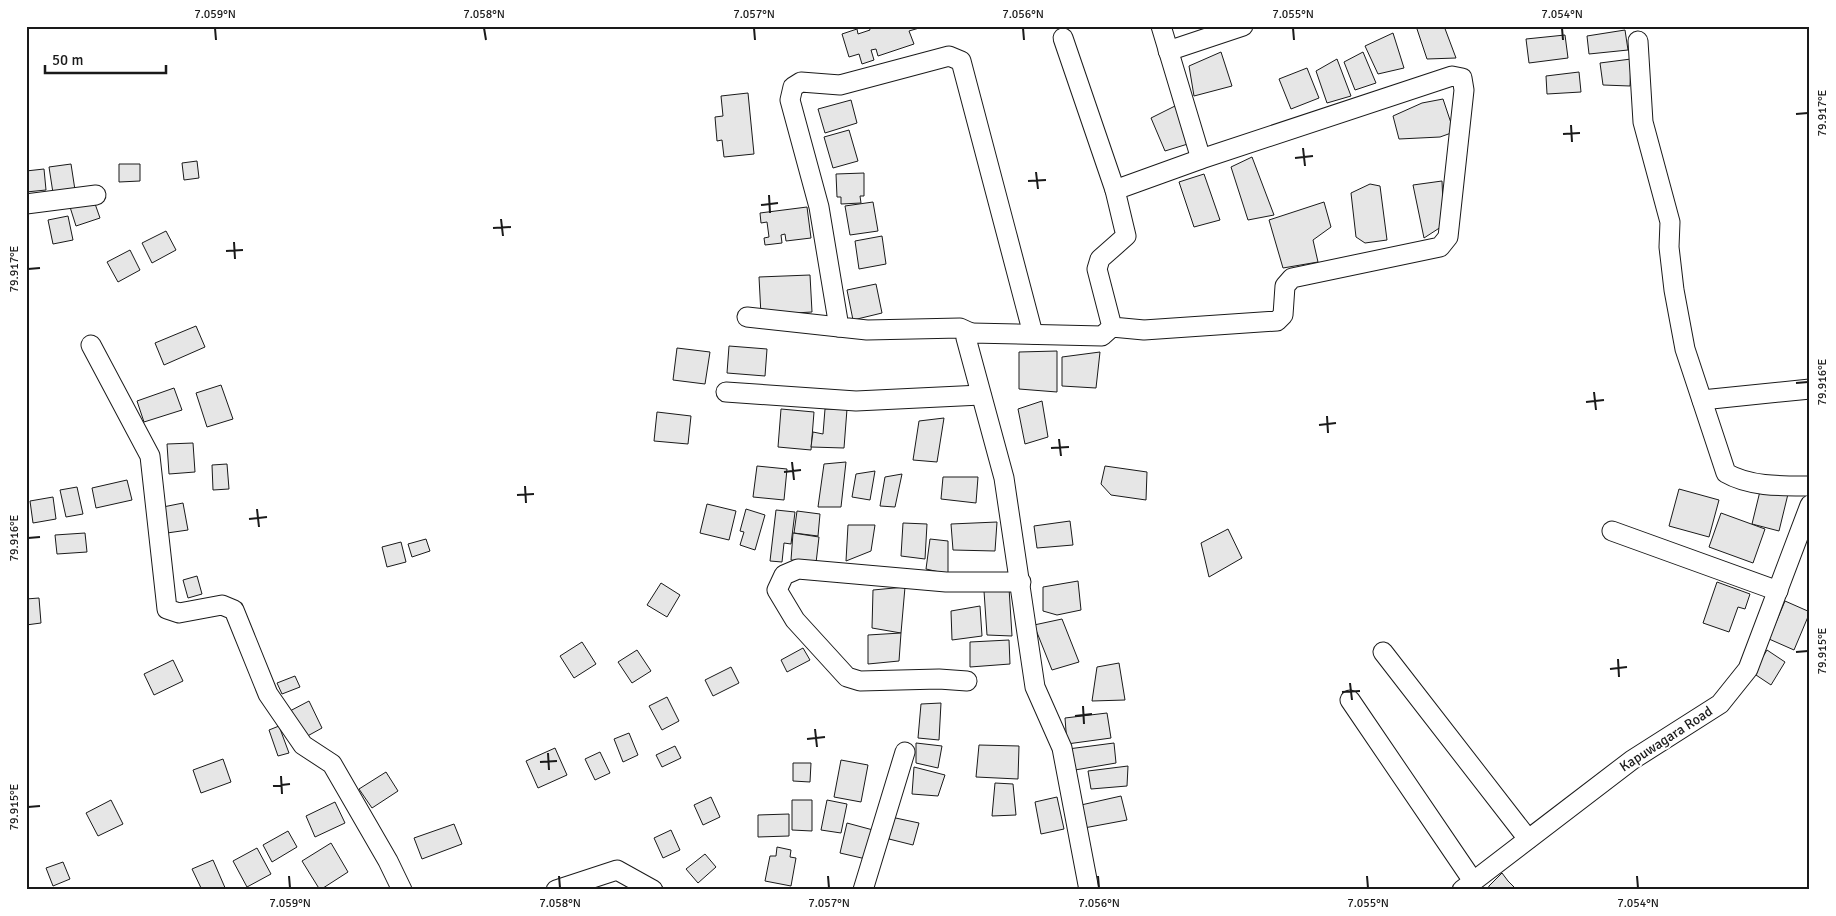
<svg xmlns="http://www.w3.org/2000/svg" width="1836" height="916" font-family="Signika,sans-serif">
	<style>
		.building { fill: #e6e6e6; stroke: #1a1a1a }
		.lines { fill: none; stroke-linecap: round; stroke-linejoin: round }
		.minor-casing { stroke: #1a1a1a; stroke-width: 21 }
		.minor { stroke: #fff; stroke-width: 19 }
		.ticks { fill: none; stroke: #1a1a1a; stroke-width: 2 }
		.labels { text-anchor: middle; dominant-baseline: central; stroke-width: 4; stroke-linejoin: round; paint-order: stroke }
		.street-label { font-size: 14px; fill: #1a1a1a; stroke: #fff }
		.neatline { fill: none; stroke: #1a1a1a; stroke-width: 2 }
		.ticks-label { font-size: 12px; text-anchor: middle; fill: #1a1a1a }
	</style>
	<rect width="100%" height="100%" fill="#fff"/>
	<!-- building -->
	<g class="building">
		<path d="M869 26H926L909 31 914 44 878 56 876 49 871 50 874 60 862 64 859 54 849 57 842 34 857 29 858 34 870 30Z"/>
		<path d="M1416 26H1444L1456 58 1427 59Z"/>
		<path d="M1625 30 1628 50 1589 54 1587 36Z"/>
		<path d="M1393 33 1404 68 1378 74 1365 46Z"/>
		<path d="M1565 35 1568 58 1529 63 1526 39Z"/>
		<path d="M1221 52 1232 86 1194 96 1189 66Z"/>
		<path d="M1363 52 1376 83 1355 90 1344 62Z"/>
		<path d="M1337 59 1351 96 1327 103 1316 71Z"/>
		<path d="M1631 59 1630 86 1603 85 1600 63Z"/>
		<path d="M1307 68 1319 98 1291 109 1279 79Z"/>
		<path d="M1579 72 1581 92 1547 94 1546 76Z"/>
		<path d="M748 93 754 154 724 157 722 140 717 141 715 117 723 116 721 96Z"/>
		<path d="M1443 99 1454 132 1440 137 1399 139 1393 116 1422 103Z"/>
		<path d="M851 100 857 123 825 133 818 109Z"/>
		<path d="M1177 105 1191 143 1165 151 1151 118Z"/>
		<path d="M849 130 858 161 833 168 824 137Z"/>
		<path d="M1252 157 1274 215 1248 220 1231 167Z"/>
		<path d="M197 161 199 178 184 180 182 163Z"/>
		<path d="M71 164 75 190 53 193 49 167Z"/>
		<path d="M119 164H140V181L119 182Z"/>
		<path d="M44 169 46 190 26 192V171Z"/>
		<path d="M864 173V196H860L861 203 841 204V197H837L836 174Z"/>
		<path d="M1204 174 1220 220 1194 227 1179 182Z"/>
		<path d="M1442 181 1444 225 1424 238 1413 185Z"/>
		<path d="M1370 184 1380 186 1387 240 1365 243 1356 237 1351 193Z"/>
		<path d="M93 198 100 218 76 226 70 207Z"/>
		<path d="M873 202 878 231 850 235 845 206Z"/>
		<path d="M1324 202 1331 227 1313 240 1318 262 1283 268 1269 220Z"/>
		<path d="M807 207 811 238 786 241 785 234 781 235 782 243 765 245 764 238 769 237 767 222 761 223 760 213Z"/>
		<path d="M68 216 73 240 53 244 48 220Z"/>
		<path d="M166 231 176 250 152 263 142 243Z"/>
		<path d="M882 236 886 264 859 269 855 241Z"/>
		<path d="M130 250 140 270 118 282 107 262Z"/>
		<path d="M810 275 812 312 761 315 759 277Z"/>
		<path d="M876 284 882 313 853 320 847 290Z"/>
		<path d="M196 326 205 347 164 365 155 343Z"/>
		<path d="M729 346 767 349 765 376 727 373Z"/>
		<path d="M677 348 710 352 705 384 673 380Z"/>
		<path d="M1057 351V392L1019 389V352Z"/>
		<path d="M1100 352 1096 388 1062 386V357Z"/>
		<path d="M221 385 233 419 207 427 196 393Z"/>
		<path d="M174 388 182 410 144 422 137 401Z"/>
		<path d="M1042 401 1048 437 1025 444 1018 409Z"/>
		<path d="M781 409 814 412 811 450 778 447Z"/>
		<path d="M825 409H847L844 448 811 447 813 432 823 434Z"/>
		<path d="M657 412 691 416 688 444 654 441Z"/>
		<path d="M944 418 937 462 913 460 919 421Z"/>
		<path d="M193 443 195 472 169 474 167 444Z"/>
		<path d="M846 462 841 507H818L824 464Z"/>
		<path d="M227 464 229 489 213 490 212 465Z"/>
		<path d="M757 466 787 469 784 500 753 497Z"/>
		<path d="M1105 466 1147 472 1146 500 1111 495 1101 484Z"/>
		<path d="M875 471 870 500 852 497 856 474Z"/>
		<path d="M902 474 895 507 880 506 885 477Z"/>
		<path d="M943 477H978L976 503 941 499Z"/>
		<path d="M127 480 132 500 96 508 92 488Z"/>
		<path d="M77 487 83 514 66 517 60 490Z"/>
		<path d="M1761 487 1788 494 1779 531 1752 524Z"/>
		<path d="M1679 489 1719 500 1709 537 1669 526Z"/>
		<path d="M53 497 56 519 33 523 30 501Z"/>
		<path d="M183 503 188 530 167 533 163 507Z"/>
		<path d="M707 504 736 511 729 540 700 533Z"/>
		<path d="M746 509 765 515 755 550 740 545 744 532 740 531Z"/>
		<path d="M776 510 795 512 791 544 784 543 782 562 770 561Z"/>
		<path d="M797 511 820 514 818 536 794 533Z"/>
		<path d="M1721 513 1765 529 1753 563 1709 547Z"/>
		<path d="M1070 521 1073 545 1037 548 1034 526Z"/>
		<path d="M997 522 995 551 953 550 951 524Z"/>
		<path d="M903 523 927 524 925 559 901 556Z"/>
		<path d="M848 525H875L871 551 846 561Z"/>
		<path d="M1228 529 1242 558 1209 577 1201 543Z"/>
		<path d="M85 533 87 552 57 554 55 535Z"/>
		<path d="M793 533 819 537 816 563 791 560Z"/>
		<path d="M426 539 430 551 412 557 408 544Z"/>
		<path d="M930 539 948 541V574L926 569Z"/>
		<path d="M401 542 406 562 387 567 382 547Z"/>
		<path d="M197 576 202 594 188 598 183 580Z"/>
		<path d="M1078 581 1081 610 1057 615 1043 611V587Z"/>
		<path d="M1717 582 1750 594 1745 609 1738 607 1729 632 1703 623Z"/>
		<path d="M661 583 680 595 667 617 647 605Z"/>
		<path d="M905 587 901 633 872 628 873 590Z"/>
		<path d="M1009 588 1012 636 987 635 984 591Z"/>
		<path d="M39 598 41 623 26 625V599Z"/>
		<path d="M1785 601 1810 612 1794 650 1769 639Z"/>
		<path d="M980 606 982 636 952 640 951 611Z"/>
		<path d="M1062 619 1079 662 1052 670 1034 625Z"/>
		<path d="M901 633 899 661 868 664V635Z"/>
		<path d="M1009 640 1010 664 970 667V642Z"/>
		<path d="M582 642 596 664 574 678 560 656Z"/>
		<path d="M803 648 810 660 787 672 781 660Z"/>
		<path d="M637 650 651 671 632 683 618 662Z"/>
		<path d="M1767 650 1785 662 1771 685 1753 673Z"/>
		<path d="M173 660 183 681 154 695 144 674Z"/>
		<path d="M1119 663 1125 700 1092 701 1097 667Z"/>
		<path d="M731 667 739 683 713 696 705 680Z"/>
		<path d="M295 676 300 687 282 694 277 683Z"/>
		<path d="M667 697 679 721 662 730 649 706Z"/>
		<path d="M309 701 322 728 302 739 288 712Z"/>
		<path d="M941 703 939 740 918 738 921 704Z"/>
		<path d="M1107 713 1111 738 1067 744 1065 718Z"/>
		<path d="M279 726 289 753 278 756 269 730Z"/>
		<path d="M629 733 638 755 623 762 614 739Z"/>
		<path d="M916 743 942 746 938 768 916 763Z"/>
		<path d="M1114 743 1116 763 1075 770 1068 749Z"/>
		<path d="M979 745 1019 746 1018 779 976 777Z"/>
		<path d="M675 746 681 758 662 767 656 755Z"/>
		<path d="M555 748 567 775 538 788 526 761Z"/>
		<path d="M600 752 610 773 595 780 585 759Z"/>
		<path d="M223 759 231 782 201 793 193 770Z"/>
		<path d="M841 760 868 765 861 802 834 797Z"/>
		<path d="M793 763H811L810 782 793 781Z"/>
		<path d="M1128 766 1127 786 1091 789 1088 771Z"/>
		<path d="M914 767 945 775 938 796 912 794Z"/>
		<path d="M386 772 398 791 372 808 359 789Z"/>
		<path d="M995 783 1013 784 1016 815 992 816Z"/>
		<path d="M1121 796 1127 820 1084 828 1081 805Z"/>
		<path d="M711 797 720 817 703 825 694 805Z"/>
		<path d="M1057 797 1064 829 1041 834 1035 802Z"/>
		<path d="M111 800 123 824 98 836 86 813Z"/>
		<path d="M792 800H812V831L792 830Z"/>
		<path d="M827 800 847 804 841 833 821 830Z"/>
		<path d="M335 802 345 823 315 837 306 816Z"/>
		<path d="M789 814V836L758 837V815Z"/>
		<path d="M891 817 919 823 913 845 889 839Z"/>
		<path d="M847 823 873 830 866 859 840 853Z"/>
		<path d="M454 824 462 844 422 859 414 838Z"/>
		<path d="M671 830 680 850 663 858 654 838Z"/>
		<path d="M288 831 297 847 272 862 263 845Z"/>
		<path d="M331 843 348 872 320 890 302 861Z"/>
		<path d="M777 847 791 850 790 857 796 858 791 886 765 881 770 856H776Z"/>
		<path d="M257 848 271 874 247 887 233 861Z"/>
		<path d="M705 854 716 867 698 883 686 869Z"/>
		<path d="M213 860 226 890H202L192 869Z"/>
		<path d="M63 862 70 879 53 886 46 868Z"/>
		<path d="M1502 873 1508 881 1517 890H1488L1489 886Z"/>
	</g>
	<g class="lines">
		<!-- minor casing -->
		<g class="minor-casing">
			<g id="minor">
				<path d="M1161 26 1201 159"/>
				<path d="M1063 38 1115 190"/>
				<path d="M1638 41 1643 122 1670 222 1669 247 1674 290 1685 349 1726 473C1750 487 1783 486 1810 486"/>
				<path d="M1168 51 1243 26"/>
				<path d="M26 204 96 195"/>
				<path d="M747 317 839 327"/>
				<path d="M971 333 960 328 867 330 839 327 819 207 790 100 793 87 801 82 840 85 949 56 961 61 1033 334"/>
				<path d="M91 345 150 456 167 609 179 613 222 605 234 610 268 694 303 745 332 764 388 861 402 890"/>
				<path d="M726 392 856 401 981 395"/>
				<path d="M1702 400 1810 389"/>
				<path d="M1612 531 1778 591"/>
				<path d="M1383 652 1528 839"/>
				<path d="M967 681 939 679 860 681 847 677 795 620 777 590 784 575 798 569 946 582H1021"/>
				<path d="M1350 700 1473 881"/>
				<path d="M556 890 617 870 653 890"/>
				<path d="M863 890 905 752"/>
				<path d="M1089 890 1062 748 1035 687 1004 478 966 338 971 333 1102 336 1112 327 1097 269 1100 259 1126 236 1115 190 1201 159 1452 76 1462 78 1464 90 1448 237 1440 247 1292 278 1285 286 1283 315 1277 321 1144 330 1112 327"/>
				<path d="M1462 890 1632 760 1720 704 1748 669 1810 505"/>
			</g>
		</g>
		<!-- minor -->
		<use href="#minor" class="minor"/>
	</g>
	<!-- ticks -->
	<path class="ticks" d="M215 28 216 40M484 28 486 40M754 28 755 40M1023 28 1024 40M1293 28 1294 40M1562 28 1563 40M1796 114 1808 113M1571 125 1572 142M1563 134 1580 133M1303 148 1305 166M1295 158 1313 156M1036 172 1038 189M1028 181 1046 180M769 195 770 213M761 205 778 203M501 219 503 236M493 228 511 227M234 242 235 259M226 251 243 250M28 269 40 268M1796 383 1808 382M1594 392 1596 410M1586 402 1604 400M1327 416 1328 433M1319 425 1336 423M1059 439 1061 456M1051 448 1069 447M792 462 794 480M784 472 801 470M525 486 526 503M517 495 534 494M257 509 259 527M249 519 267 517M28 538 40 537M1796 652 1808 651M1618 659 1619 677M1610 669 1627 667M1350 683 1352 700M1342 692 1360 691M1083 706 1084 724M1075 716 1092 714M815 729 817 747M807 739 825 737M548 753 549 770M540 762 557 761M281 776 282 794M273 786 290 784M28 807 40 806M289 876 290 888M559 876 560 888M828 876 829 888M1098 876 1099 888M1367 876 1368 888M1637 876 1638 888"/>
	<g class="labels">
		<!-- street labels -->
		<g class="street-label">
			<text transform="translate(1666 739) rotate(-33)">Kapuwagara Road</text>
		</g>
	</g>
	<!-- border -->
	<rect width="1836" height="916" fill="none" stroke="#ffffff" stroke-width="55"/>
	<!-- scale -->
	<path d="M45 65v8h121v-8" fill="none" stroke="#1a1a1a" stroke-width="2.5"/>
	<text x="52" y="65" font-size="15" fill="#1a1a1a" stroke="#ffffff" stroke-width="4" paint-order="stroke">50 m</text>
	<rect x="28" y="28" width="1780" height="860" class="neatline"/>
	<g class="ticks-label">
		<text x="215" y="18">7.059°N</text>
		<text x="484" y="18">7.058°N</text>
		<text x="754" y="18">7.057°N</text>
		<text x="1023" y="18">7.056°N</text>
		<text x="1293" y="18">7.055°N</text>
		<text x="1562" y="18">7.054°N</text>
		<text transform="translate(1822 113) rotate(-90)" y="4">79.917°E</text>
		<text transform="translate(14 269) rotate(-90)" y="4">79.917°E</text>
		<text transform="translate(1822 382) rotate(-90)" y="4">79.916°E</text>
		<text transform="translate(14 538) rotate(-90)" y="4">79.916°E</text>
		<text transform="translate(1822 651) rotate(-90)" y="4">79.915°E</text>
		<text transform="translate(14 807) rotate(-90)" y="4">79.915°E</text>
		<text x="290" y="907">7.059°N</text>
		<text x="560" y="907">7.058°N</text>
		<text x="829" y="907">7.057°N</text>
		<text x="1099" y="907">7.056°N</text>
		<text x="1368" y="907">7.055°N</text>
		<text x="1638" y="907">7.054°N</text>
	</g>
</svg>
